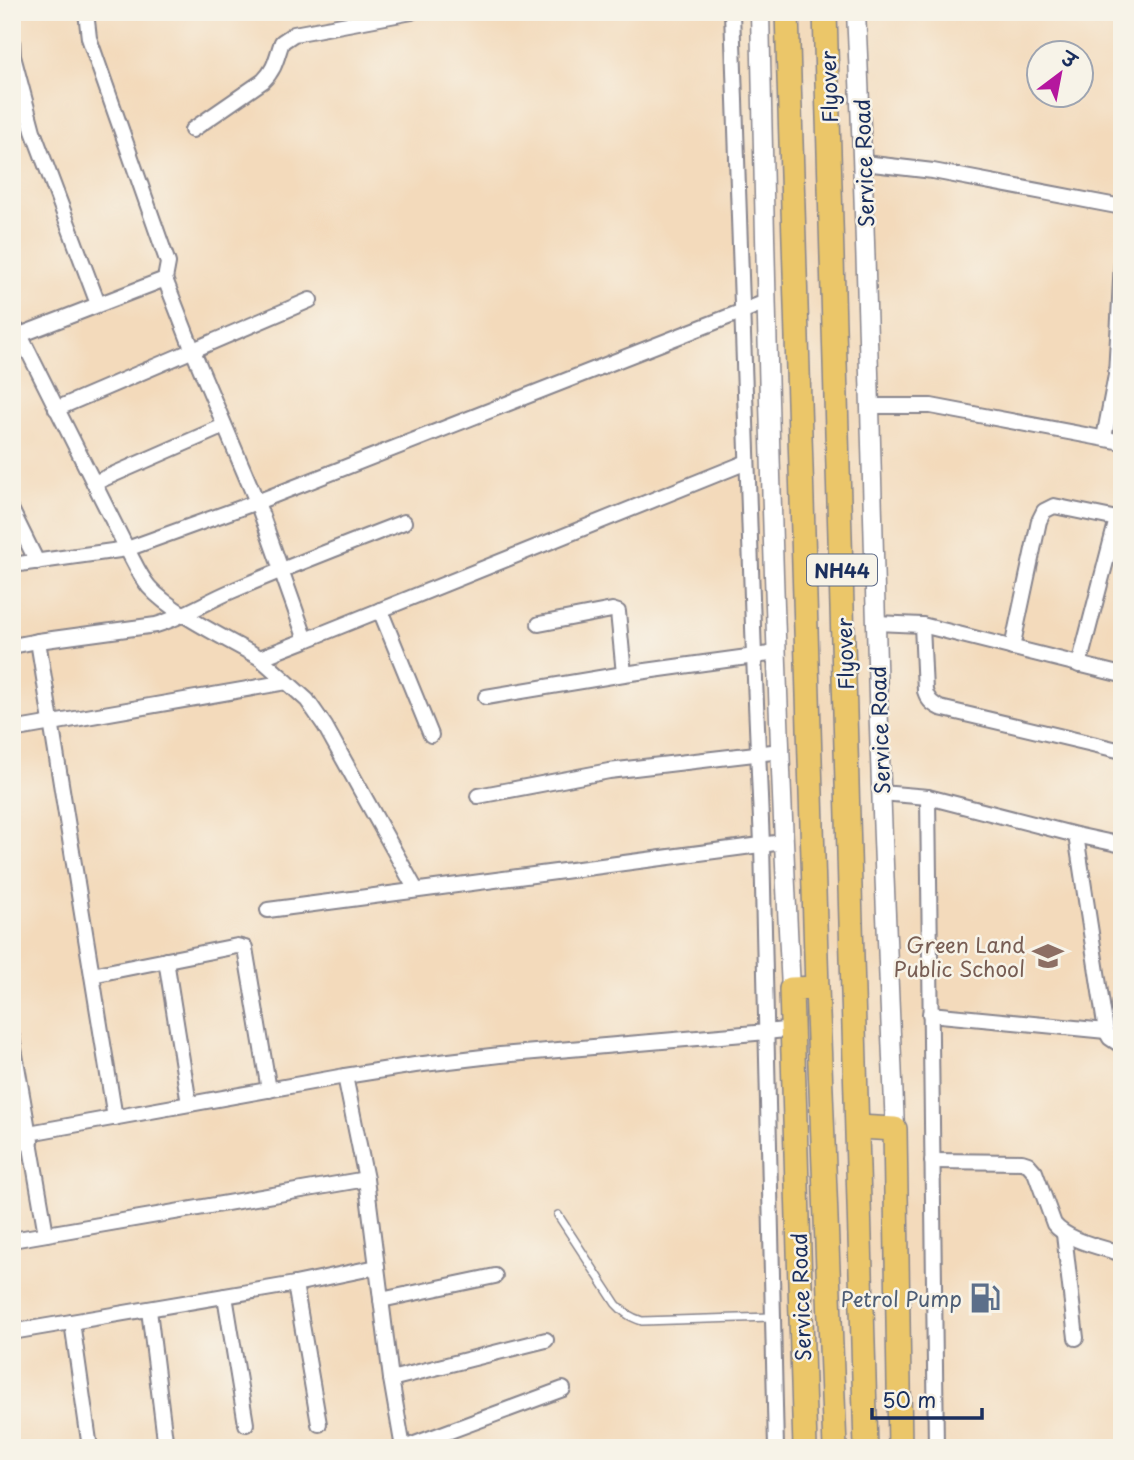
<svg xmlns="http://www.w3.org/2000/svg" width="1134" height="1460" font-family="'Playpen Sans','Playpen Sans Deva',sans-serif">
	<style>
		.lines { fill: none; stroke-linecap: round; stroke-linejoin: round }
		.service-casing { stroke: #87848c; stroke-width: 10 }
		.minor-casing { stroke: #87848c; stroke-width: 18 }
		.tertiary-casing { stroke: #87848c; stroke-width: 21 }
		.primary-casing { stroke: #87848c; stroke-width: 26 }
		.trunk-casing { stroke: #87848c; stroke-width: 26 }
		.service { stroke: #fff; stroke-width: 7 }
		.minor { stroke: #fff; stroke-width: 14 }
		.tertiary { stroke: #fff; stroke-width: 18 }
		.primary { stroke: #ebc669; stroke-width: 23 }
		.trunk { stroke: #ebc669; stroke-width: 23 }
		.labels { text-anchor: middle; dominant-baseline: central; stroke-width: 5; stroke-linejoin: round; paint-order: stroke }
		.shield { fill: #f7f3e8; stroke: #5d6a87; stroke-width: 2 }
		.shield-label { font-size: 19px; font-weight: bold; fill: #1b2f5e }
		.street-label { font-size: 21px; fill: #1b2f5e; stroke: #f7f3e8 }
		.education-label { font-size: 21px; fill: #785e54; stroke: #f7f3e8; text-anchor: end }
		.service-label { font-size: 21px; fill: #4e5e75; stroke: #f7f3e8; text-anchor: end }
	</style>
	<rect width="100%" height="100%" fill="#f7f3e8"/>
	<filter id="ink" filterUnits="userSpaceOnUse"><feTurbulence type="fractalNoise" baseFrequency=".0143" numOctaves="2"/><feDisplacementMap in="SourceGraphic" scale="14" xChannelSelector="R" yChannelSelector="G"/><feConvolveMatrix kernelMatrix="1 2 1 2 8 2 1 2 1" color-interpolation-filters="sRGB"/></filter>
	<filter id="wash" filterUnits="userSpaceOnUse"><feTurbulence type="fractalNoise" baseFrequency=".00686" numOctaves="4" result="noise"/><feDisplacementMap in="SourceGraphic" scale="28" xChannelSelector="R" yChannelSelector="G"/><feGaussianBlur stdDeviation="1.57" result="paint"/><feColorMatrix in="noise" values="0 0 0 0 0 0 0 0 0 0 0 0 0 0 0 0 0 1.4 0 .05"/><feComposite in="paint" operator="in"/></filter>
	<g filter="url(#wash)">
		<rect width="100%" height="100%" fill="#f3dabb"/>
	</g>
	<g filter="url(#ink)">
		<g class="lines">
			<!-- service casing -->
			<g class="service-casing">
				<path id="service" d="M558 1215 616 1304C624 1313 630 1317 642 1321L772 1317"/>
			</g>
			<!-- minor casing -->
			<g class="minor-casing">
				<g id="minor">
					<path d="M86 12 89 38 168 263 165 279"/>
					<path d="M732 12 754 656 762 844 776 1448"/>
					<path d="M12 39 13 56 33 131 98 304"/>
					<path d="M192 130 263 81C276 68 276 58 282 42L294 34 412 12"/>
					<path d="M864 163 933 171 1122 207"/>
					<path d="M12 324 20 335 165 279 193 351 257 502 766 302"/>
					<path d="M20 335 127 549C134 562 140 576 149 587 173 614 228 639 260 658L306 640"/>
					<path d="M871 406H931L1122 442"/>
					<path d="M56 409 310 300"/>
					<path d="M1104 438 1116 375 1122 261"/>
					<path d="M94 483 224 426"/>
					<path d="M12 511 37 562"/>
					<path d="M12 565 127 549 257 502 306 640 747 462"/>
					<path d="M380 610 431 735"/>
					<path d="M876 623 922 625 1122 675"/>
					<path d="M539 624 612 610 618 612 624 674"/>
					<path d="M922 625 925 691C928 700 931 703 940 708L1122 751"/>
					<path d="M38 641 115 1118"/>
					<path d="M12 646 38 641 156 625C184 617 207 601 234 590 290 566 347 544 404 522"/>
					<path d="M1012 648 1039 521 1044 511 1054 506 1122 520"/>
					<path d="M260 658 307 700 325 726 416 890"/>
					<path d="M1079 665 1117 519"/>
					<path d="M486 697 624 674 777 653"/>
					<path d="M12 730 287 682"/>
					<path d="M881 793 928 797 1076 835 1122 845"/>
					<path d="M478 796 609 771 781 751"/>
					<path d="M928 797 936 1448"/>
					<path d="M1076 835 1106 1031 1110 1038 1122 1046"/>
					<path d="M268 910 783 842"/>
					<path d="M166 960 189 1104"/>
					<path d="M92 975 237 946 245 948 269 1090"/>
					<path d="M930 1014 1106 1031"/>
					<path d="M12 1037 46 1234"/>
					<path d="M345 1076 366 1179 391 1379 403 1448"/>
					<path d="M29 1133 345 1076 415 1065 500 1055 767 1032 792 1029"/>
					<path d="M12 1145 31 1141"/>
					<path d="M932 1161 1022 1162 1028 1164 1035 1172 1054 1224C1068 1241 1101 1247 1122 1254"/>
					<path d="M1064 1234 1076 1338"/>
					<path d="M12 1240 366 1179"/>
					<path d="M295 1284 319 1424"/>
					<path d="M225 1296 246 1424"/>
					<path d="M381 1300 495 1276"/>
					<path d="M149 1310 166 1448"/>
					<path d="M72 1322 90 1448"/>
					<path d="M12 1332 295 1284 377 1267"/>
					<path d="M391 1379 546 1340"/>
					<path d="M404 1448 563 1389"/>
				</g>
			</g>
			<!-- tertiary casing -->
			<g class="tertiary-casing">
				<g id="tertiary">
					<path d="M760 12C767 338 774 664 791 989"/>
					<path d="M856 12C866 216 870 420 876 624 880 792 888 961 895 1129"/>
				</g>
			</g>
			<!-- primary casing -->
			<g class="primary-casing">
				<g id="primary">
					<path d="M858 1127 895 1129 900 1448"/>
					<path d="M805 1448 791 989 817 988"/>
				</g>
			</g>
			<!-- trunk casing -->
			<g class="trunk-casing">
				<g id="trunk">
					<path d="M787 12 817 988 835 1448"/>
					<path d="M825 12 866 1448"/>
				</g>
			</g>
			<!-- service -->
			<use href="#service" class="service"/>
			<!-- minor -->
			<use href="#minor" class="minor"/>
			<!-- tertiary -->
			<use href="#tertiary" class="tertiary"/>
			<!-- primary -->
			<use href="#primary" class="primary"/>
			<!-- trunk -->
			<use href="#trunk" class="trunk"/>
		</g>
	</g>
	<!-- icons -->
	<defs>
		<g id="school-bare" transform="scale(2.415)"><path d="M0-5L7-2L0 1L-7-2ZM-4 1L0 2.5L4 1V4Q0 6-4 4Z" fill="#8d6e63" stroke="#f7f3e8" stroke-width="2.5" paint-order="stroke"/></g>
		<g id="fuel-bare" transform="scale(2.415)"><path d="M-5.5-6h7V0h2V4h1.3V-2.5L3-4.5l.8-.8L6-3V5H2.5V1h-1V6h-7ZM-4.2-4.7v3.2H.2V-4.7Z" fill="#5c6f8a" stroke="#f7f3e8" stroke-width="2.5" paint-order="stroke"/></g>
	</defs>
	<g fill-rule="evenodd">
		<use href="#school-bare" x="1048" y="956"/>
		<use href="#fuel-bare" x="985" y="1298"/>
	</g>
	<g class="labels">
		<!-- shield labels -->
		<rect class="shield" x="807" y="554.5" width="70" height="31" rx="5"/>
		<g class="shield-label">
			<text x="842" y="570">NH44</text>
		</g>
		<!-- street labels -->
		<g class="street-label">
			<text transform="translate(828 87) rotate(-92)">Flyover</text>
			<text transform="translate(863 163) rotate(-92)">Service Road</text>
			<text transform="translate(844 654) rotate(-92)">Flyover</text>
			<text transform="translate(879 730) rotate(-92)">Service Road</text>
			<text transform="translate(800 1297) rotate(-92)">Service Road</text>
		</g>
		<!-- education labels -->
		<g class="education-label">
			<text x="1025" y="944">Green Land<tspan x="1025" dy="24">Public School</tspan></text>
		</g>
		<!-- service labels -->
		<g class="service-label">
			<text x="962" y="1298">Petrol Pump</text>
		</g>
	</g>
	<!-- margin -->
	<rect width="1134" height="1460" fill="none" stroke="#f7f3e8" stroke-width="42"/>
	<!-- north arrow -->
	<g transform="translate(1060 74) rotate(32)"><circle r="33" fill="#f7f3e8" stroke="#9fa5b1" stroke-width="2"/>
	<path d="M0-5L12 26L0 18L-12 26Z" fill="#b5179e"/>
	<text y="-10" font-size="19" font-weight="bold" text-anchor="middle" fill="#1b2f5e">उ</text>
	</g>
	<!-- scale -->
	<path d="M872 1408v10h110v-10" fill="none" stroke="#1b2f5e" stroke-width="3.5"/>
	<text x="882" y="1408" font-size="21" fill="#1b2f5e" stroke="#f7f3e8" stroke-width="5" paint-order="stroke">50 m</text>
</svg>
